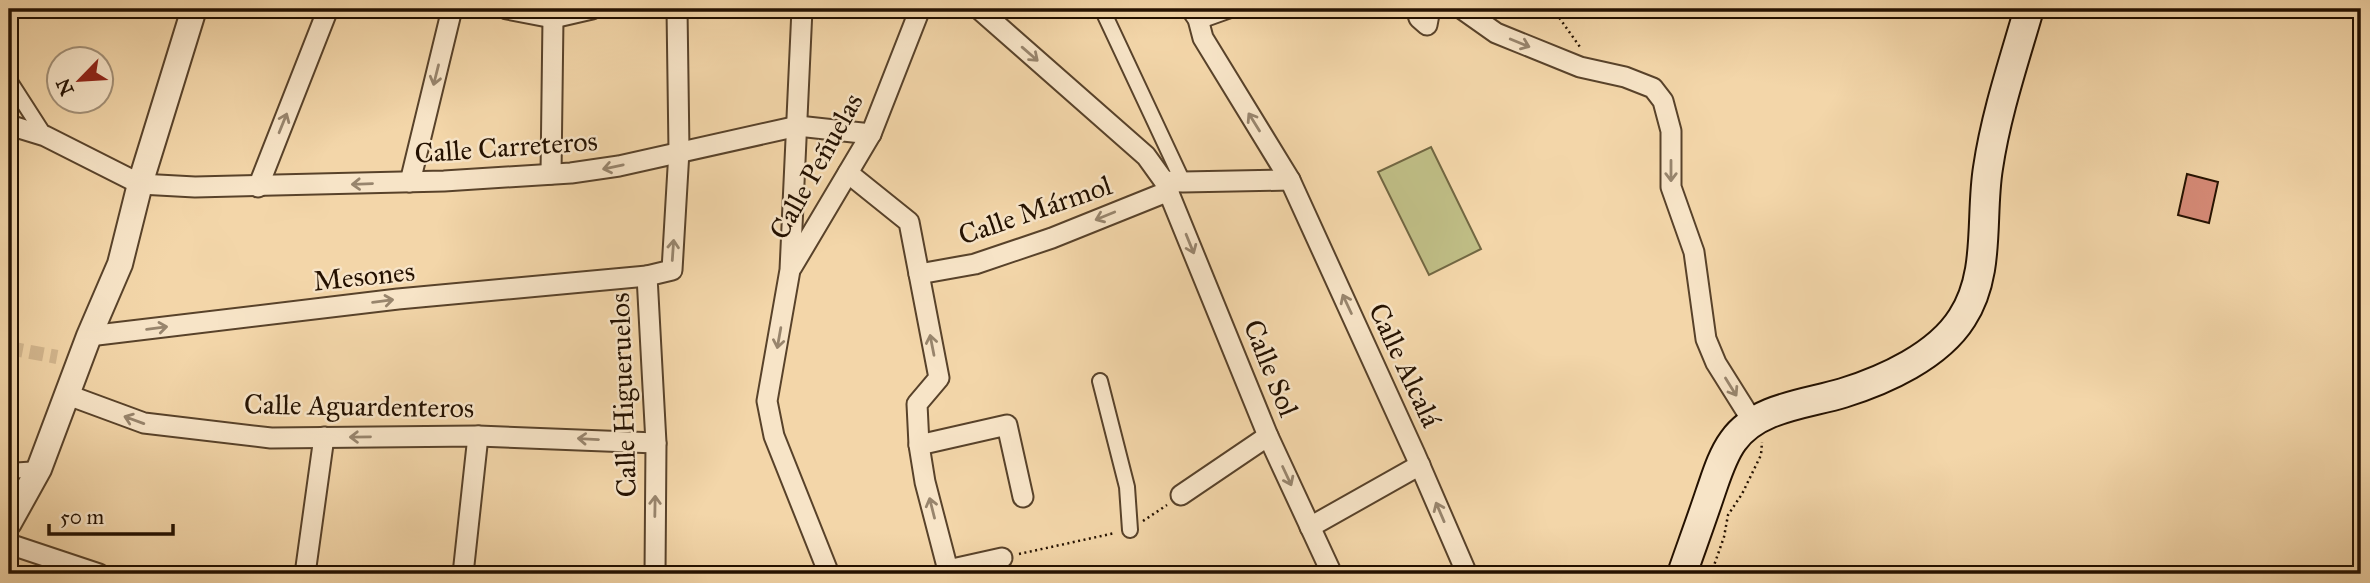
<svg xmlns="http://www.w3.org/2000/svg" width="2370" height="583" font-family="'IM FELL Great Primer',serif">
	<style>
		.green { fill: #bfbd85; stroke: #726742; stroke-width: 2 }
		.building { fill: #d78b78; stroke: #241100; stroke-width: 2 }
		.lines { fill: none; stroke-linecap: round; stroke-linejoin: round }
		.pedestrian-tunnel { stroke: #d4b890; stroke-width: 14; stroke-dasharray: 14 7; stroke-linecap: butt }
		.pedestrian-casing { stroke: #58422a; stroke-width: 18 }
		.minor-casing { stroke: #58422a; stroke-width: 23 }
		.tertiary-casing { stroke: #58422a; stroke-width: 28 }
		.secondary-casing { stroke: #241100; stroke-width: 32 }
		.path { stroke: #241100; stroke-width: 2.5; stroke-dasharray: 2 3.5; stroke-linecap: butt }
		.pedestrian { stroke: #f7e4c7; stroke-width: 14 }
		.minor { stroke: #f7e4c7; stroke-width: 19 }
		.tertiary { stroke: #f7e4c7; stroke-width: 24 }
		.secondary { stroke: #f7e4c7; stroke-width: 28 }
		.oneway { stroke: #98856d }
		.labels { text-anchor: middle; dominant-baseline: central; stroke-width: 5; stroke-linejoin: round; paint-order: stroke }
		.street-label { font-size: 28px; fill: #241100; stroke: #f7e4c7 }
	</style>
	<rect width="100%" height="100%" fill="#f3d6a9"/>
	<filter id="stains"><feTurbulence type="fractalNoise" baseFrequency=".00286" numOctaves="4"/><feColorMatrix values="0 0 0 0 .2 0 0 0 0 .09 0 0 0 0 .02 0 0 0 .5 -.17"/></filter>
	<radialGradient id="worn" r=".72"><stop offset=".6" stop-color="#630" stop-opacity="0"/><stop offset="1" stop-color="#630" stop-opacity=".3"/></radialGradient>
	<!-- green -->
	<path class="green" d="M1431 147 1481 249 1429 275 1378 172Z"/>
	<!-- building -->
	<path class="building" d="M2187 174 2218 182 2209 223 2178 215Z"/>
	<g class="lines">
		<!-- pedestrian-tunnel -->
		<path class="pedestrian-tunnel" d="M9 348 57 357"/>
		<!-- pedestrian casing -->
		<g class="pedestrian-casing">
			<g id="pedestrian">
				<path d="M1102 9 1183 182"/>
				<path d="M9 80 45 136"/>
				<path d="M1100 381 1127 487 1130 530"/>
				<path d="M9 471 39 469"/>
			</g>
		</g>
		<!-- minor casing -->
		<g class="minor-casing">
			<g id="minor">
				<path d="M507 9 553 18 592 9"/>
				<path d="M802 9 790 270 767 401 774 436 829 574"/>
				<path d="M979 9 1146 156 1164 181 1268 436 1332 574"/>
				<path d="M1191 9 1198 19 1203 38 1290 180 1415 454 1467 574"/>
				<path d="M1416 9 1419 18 1427 25 1430 9"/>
				<path d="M1462 9 1496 33 1580 67 1625 77 1653 88 1663 101 1671 131V187L1694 252 1706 339 1716 363 1753 422"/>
				<path d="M1198 19 1226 9"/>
				<path d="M9 125 45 136 140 184 195 187 444 181 571 173 619 166 798 126 871 134"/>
				<path d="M848 173 909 222 939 378 917 404 919 445 925 482 949 574"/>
				<path d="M551 174 553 18"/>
				<path d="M1164 181 1183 182 1290 180"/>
				<path d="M410 182 452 9"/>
				<path d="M258 187 328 9"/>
				<path d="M792 267 871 134 920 9"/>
				<path d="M919 274 975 264 1052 238 1169 191"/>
				<path d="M89 336 398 299 647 276"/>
				<path d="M68 395 144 423 271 438 478 436 656 443"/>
				<path d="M919 445 1007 425 1023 497"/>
				<path d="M1181 495 1268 436"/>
				<path d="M1310 527 1420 465"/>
				<path d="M9 544 99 574"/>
				<path d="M948 570 1002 558"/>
				<path d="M305 574 324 437"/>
				<path d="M463 574 478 436"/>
				<path d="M655 574 656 443 647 276 672 270 679 151 677 9"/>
			</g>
		</g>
		<!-- tertiary casing -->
		<g class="tertiary-casing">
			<path id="tertiary" d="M9 523 39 469 89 336 120 264 140 184 194 9"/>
		</g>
		<!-- secondary casing -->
		<g class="secondary-casing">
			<path id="secondary" d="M1682 574C1691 548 1701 521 1710 494 1716 477 1722 456 1733 441 1757 407 1807 404 1843 393 1885 380 1938 356 1962 318 1991 274 1980 217 1988 168 1996 114 2014 61 2029 9"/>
		</g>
		<!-- path -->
		<g class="path">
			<path d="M1553 9 1580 47"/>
			<path d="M1143 521 1167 505"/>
			<path d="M1019 554 1115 533"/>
			<path d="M1711 574 1724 537 1728 515 1742 494 1761 455 1762 442"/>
		</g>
		<!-- pedestrian -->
		<use href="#pedestrian" class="pedestrian"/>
		<!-- minor -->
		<use href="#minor" class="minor"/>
		<!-- tertiary -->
		<use href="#tertiary" class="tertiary"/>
		<!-- secondary -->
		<use href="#secondary" class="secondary"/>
	</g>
	<!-- one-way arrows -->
	<defs><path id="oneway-shaft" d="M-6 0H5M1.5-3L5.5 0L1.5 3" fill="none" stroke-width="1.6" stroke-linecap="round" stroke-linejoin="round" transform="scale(1.75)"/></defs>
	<g class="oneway">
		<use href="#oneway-shaft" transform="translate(1520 43) rotate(22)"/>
		<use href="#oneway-shaft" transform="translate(1030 54) rotate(41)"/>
		<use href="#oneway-shaft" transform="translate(436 75) rotate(104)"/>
		<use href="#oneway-shaft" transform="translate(1254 122) rotate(-122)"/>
		<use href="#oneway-shaft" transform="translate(283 123) rotate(-68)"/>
		<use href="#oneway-shaft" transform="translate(613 167) rotate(168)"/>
		<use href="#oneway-shaft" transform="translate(1671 171) rotate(90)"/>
		<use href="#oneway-shaft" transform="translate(362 184) rotate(178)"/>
		<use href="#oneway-shaft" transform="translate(1105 216) rotate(158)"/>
		<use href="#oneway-shaft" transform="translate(1190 244) rotate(68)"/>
		<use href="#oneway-shaft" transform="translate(673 250) rotate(-86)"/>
		<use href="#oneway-shaft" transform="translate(383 301) rotate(-7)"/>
		<use href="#oneway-shaft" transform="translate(1347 304) rotate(-115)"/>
		<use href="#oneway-shaft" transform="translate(157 328) rotate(-7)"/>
		<use href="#oneway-shaft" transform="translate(779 338) rotate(100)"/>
		<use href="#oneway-shaft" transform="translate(932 345) rotate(-101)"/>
		<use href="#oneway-shaft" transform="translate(1731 387) rotate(58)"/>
		<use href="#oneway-shaft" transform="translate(134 420) rotate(-160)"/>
		<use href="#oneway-shaft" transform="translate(360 437) rotate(179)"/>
		<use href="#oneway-shaft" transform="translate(588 439) rotate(-177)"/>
		<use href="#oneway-shaft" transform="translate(1287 476) rotate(65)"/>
		<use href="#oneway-shaft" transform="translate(655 506) rotate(-89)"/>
		<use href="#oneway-shaft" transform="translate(932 508) rotate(-104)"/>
		<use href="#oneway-shaft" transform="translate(1440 512) rotate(-113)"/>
	</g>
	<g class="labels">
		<!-- street labels -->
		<g class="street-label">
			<text transform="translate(506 147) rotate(-4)">Calle Carreteros</text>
			<text transform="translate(816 166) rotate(-61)">Calle Peñuelas</text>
			<text transform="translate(1035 210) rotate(-19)">Calle Mármol</text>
			<text transform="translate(364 276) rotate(-6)">Mesones</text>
			<text transform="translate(1405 365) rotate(65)">Calle Alcalá</text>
			<text transform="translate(1271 368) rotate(68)">Calle Sol</text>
			<text transform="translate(623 395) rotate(-92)">Calle Higueruelos</text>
			<text transform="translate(359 406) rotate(1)">Calle Aguardenteros</text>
		</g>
	</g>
	<!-- margin -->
	<rect width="2370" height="583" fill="none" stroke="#f3d6a9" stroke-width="35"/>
	<rect x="10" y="10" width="2349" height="562" fill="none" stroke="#241100" stroke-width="3.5"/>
	<rect x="18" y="18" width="2335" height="548" fill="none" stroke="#241100" stroke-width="2"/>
	<!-- north arrow -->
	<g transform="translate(80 80) rotate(245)"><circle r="33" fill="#f7e4c7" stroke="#a39077" stroke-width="2"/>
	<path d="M0-5L12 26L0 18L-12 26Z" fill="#8f2418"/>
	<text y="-10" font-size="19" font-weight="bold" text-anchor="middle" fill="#241100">N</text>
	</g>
	<!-- scale -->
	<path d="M49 524v10h124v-10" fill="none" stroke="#241100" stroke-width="3.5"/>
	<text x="60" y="524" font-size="21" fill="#241100" stroke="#f7e4c7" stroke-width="5" paint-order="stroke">50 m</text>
	<rect width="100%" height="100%" filter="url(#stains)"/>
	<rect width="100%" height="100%" fill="url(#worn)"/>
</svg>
